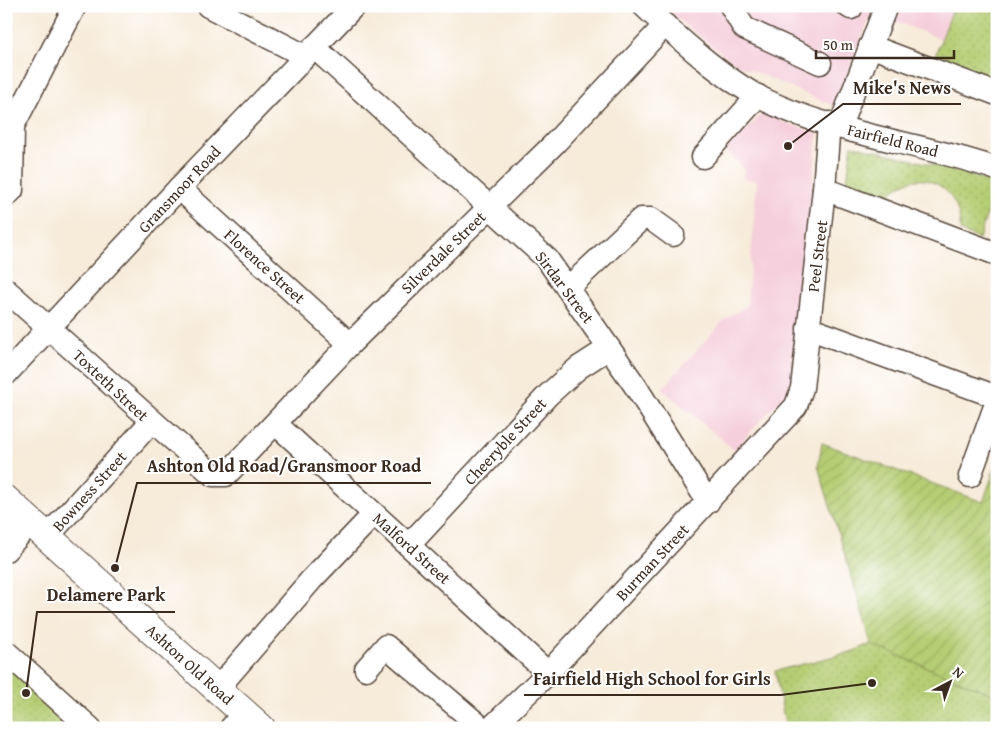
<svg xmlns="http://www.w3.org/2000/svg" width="1003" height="734" font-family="'Gentium Book Plus',serif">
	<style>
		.built { fill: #f5cfdb }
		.grass { fill: url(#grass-dots); stroke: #787c48 }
		.garden { fill: url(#garden-furrows); stroke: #787c48 }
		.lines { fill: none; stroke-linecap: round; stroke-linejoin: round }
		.minor-casing { stroke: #57473a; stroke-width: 25 }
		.highway-casing { stroke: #57473a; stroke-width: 30 }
		.minor { stroke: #fff; stroke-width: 22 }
		.highway { stroke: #fff; stroke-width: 28 }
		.labels { text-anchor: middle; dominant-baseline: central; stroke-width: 4; stroke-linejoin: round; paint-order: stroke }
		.street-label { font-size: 16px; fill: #3b2a1e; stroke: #fff }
		.leader { fill: none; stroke: #3b2a1e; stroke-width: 2 }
		.callout-dot { fill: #3b2a1e; stroke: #fff; stroke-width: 2 }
		.callout-label { font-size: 18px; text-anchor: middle; font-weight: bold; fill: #3b2a1e; stroke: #fff; stroke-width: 4; stroke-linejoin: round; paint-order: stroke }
	</style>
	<defs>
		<pattern id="grass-dots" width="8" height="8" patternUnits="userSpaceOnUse" patternTransform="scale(1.25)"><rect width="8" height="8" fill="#b5ce73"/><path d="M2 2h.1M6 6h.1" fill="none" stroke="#9db163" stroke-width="1.8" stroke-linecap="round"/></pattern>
		<pattern id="garden-furrows" width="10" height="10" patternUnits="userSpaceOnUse" patternTransform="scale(1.25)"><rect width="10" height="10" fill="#b5ce73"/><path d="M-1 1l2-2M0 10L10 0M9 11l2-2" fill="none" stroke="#9db163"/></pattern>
	</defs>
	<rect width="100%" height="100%" fill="#fff"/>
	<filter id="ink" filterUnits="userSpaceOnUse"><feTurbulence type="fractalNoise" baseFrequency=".02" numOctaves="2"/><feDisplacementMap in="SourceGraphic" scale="10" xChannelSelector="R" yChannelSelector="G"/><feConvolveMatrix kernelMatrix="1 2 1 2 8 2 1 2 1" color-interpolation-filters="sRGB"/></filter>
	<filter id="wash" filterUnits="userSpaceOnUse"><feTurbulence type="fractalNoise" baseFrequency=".0096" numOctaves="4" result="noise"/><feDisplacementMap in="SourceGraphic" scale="20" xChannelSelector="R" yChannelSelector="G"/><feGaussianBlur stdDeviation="1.12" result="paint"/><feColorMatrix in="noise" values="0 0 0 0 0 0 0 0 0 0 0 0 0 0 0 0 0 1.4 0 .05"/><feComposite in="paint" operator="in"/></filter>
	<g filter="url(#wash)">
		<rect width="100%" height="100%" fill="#f7ebd9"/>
		<!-- built -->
		<g class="built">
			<path d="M666 6H954L941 39 872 12 834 106 734 63 665 9Z"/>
			<path d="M762 114 818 134 790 389 734 450 662 389 724 320 747 306 757 181 743 179 744 169 726 150Z"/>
		</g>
		<!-- grass -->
		<g class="grass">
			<path d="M954 6H997V80L935 56Z"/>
			<path d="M852 145 950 169 996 184 979 239 960 231C962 183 913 160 884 201L846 186Z"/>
			<path d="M871 644 997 696V728H786L775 671 851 652Z"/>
			<path d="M6 658 84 728H6Z"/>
		</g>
		<!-- garden -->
		<path class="garden" d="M822 443 983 502 997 462V696L872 645 818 466Z"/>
	</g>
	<g filter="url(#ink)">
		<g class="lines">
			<!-- minor casing -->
			<g class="minor-casing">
				<g id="minor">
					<path d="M208 6 305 56"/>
					<path d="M644 6C676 36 722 78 761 98 834 135 920 142 997 169"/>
					<path d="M731 6 744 28 820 63"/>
					<path d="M848 6 851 8"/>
					<path d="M870 46 997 94"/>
					<path d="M314 47 547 259 636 387 708 502"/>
					<path d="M840 126 886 6"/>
					<path d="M703 157 758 96"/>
					<path d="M179 188 350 344"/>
					<path d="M824 189 997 254"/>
					<path d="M6 196 12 190 13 126 75 6"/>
					<path d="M568 288 641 219H651L673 235"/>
					<path d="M6 290 213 475H226L350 344 554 144 665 25"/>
					<path d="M808 328 997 397"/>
					<path d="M6 374 179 188 354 6"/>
					<path d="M276 424 548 673"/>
					<path d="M970 476 997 401"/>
					<path d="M47 537 151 422"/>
					<path d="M409 545 548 395 578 368 609 348"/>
					<path d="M6 550 31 522"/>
					<path d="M6 652 90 728"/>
					<path d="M366 669 386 646 482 728"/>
					<path d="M217 689 312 579 374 514"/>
					<path d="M231 728 244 713"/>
					<path d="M491 728 548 673 796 406 802 388 824 189 829 123"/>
				</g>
			</g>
			<!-- highway casing -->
			<g class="highway-casing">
				<path id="highway" d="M6 500 261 728"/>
			</g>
			<!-- minor -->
			<use href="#minor" class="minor"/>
			<!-- highway -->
			<use href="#highway" class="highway"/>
		</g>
	</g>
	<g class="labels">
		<!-- street labels -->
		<g class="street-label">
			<text transform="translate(893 140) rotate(14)">Fairfield Road</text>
			<text transform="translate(179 189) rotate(-47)">Gransmoor Road</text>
			<text transform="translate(443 252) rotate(-44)">Silverdale Street</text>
			<text transform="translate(817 256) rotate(-83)">Peel Street</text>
			<text transform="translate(265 266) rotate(42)">Florence Street</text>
			<text transform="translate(565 287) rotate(53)">Sirdar Street</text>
			<text transform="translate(111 385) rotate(43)">Toxteth Street</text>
			<text transform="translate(505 441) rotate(-47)">Cheeryble Street</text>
			<text transform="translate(89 491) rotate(-48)">Bowness Street</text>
			<text transform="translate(412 548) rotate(42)">Malford Street</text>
			<text transform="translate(652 562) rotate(-47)">Burman Street</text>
			<text transform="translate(190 664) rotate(42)">Ashton Old Road</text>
		</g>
	</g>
	<!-- callouts -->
	<path class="leader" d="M788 146L843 104H961M115 568L137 483H431M26 693L37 612H175M872 683L781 695H524"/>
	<g class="callout-dot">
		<circle cx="788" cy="146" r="5"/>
		<circle cx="115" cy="568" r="5"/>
		<circle cx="26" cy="693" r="5"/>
		<circle cx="872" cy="683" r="5"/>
	</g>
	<g class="callout-label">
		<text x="902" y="94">Mike's News</text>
		<text x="284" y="472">Ashton Old Road/Gransmoor Road</text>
		<text x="106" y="601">Delamere Park</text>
		<text x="652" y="685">Fairfield High School for Girls</text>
	</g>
	<!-- margin -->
	<rect width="1003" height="734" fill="none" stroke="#fff" stroke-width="25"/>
	<!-- north arrow -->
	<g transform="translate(950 682) rotate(41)" stroke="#ffffff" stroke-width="4" paint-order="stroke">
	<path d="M0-4L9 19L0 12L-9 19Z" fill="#3b2a1e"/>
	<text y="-8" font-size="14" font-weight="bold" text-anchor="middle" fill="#3b2a1e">N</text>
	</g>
	<!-- scale -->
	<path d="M816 50v8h138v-8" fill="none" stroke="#3b2a1e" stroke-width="2.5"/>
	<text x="823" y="50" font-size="15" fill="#3b2a1e" stroke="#ffffff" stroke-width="4" paint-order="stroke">50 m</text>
</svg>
